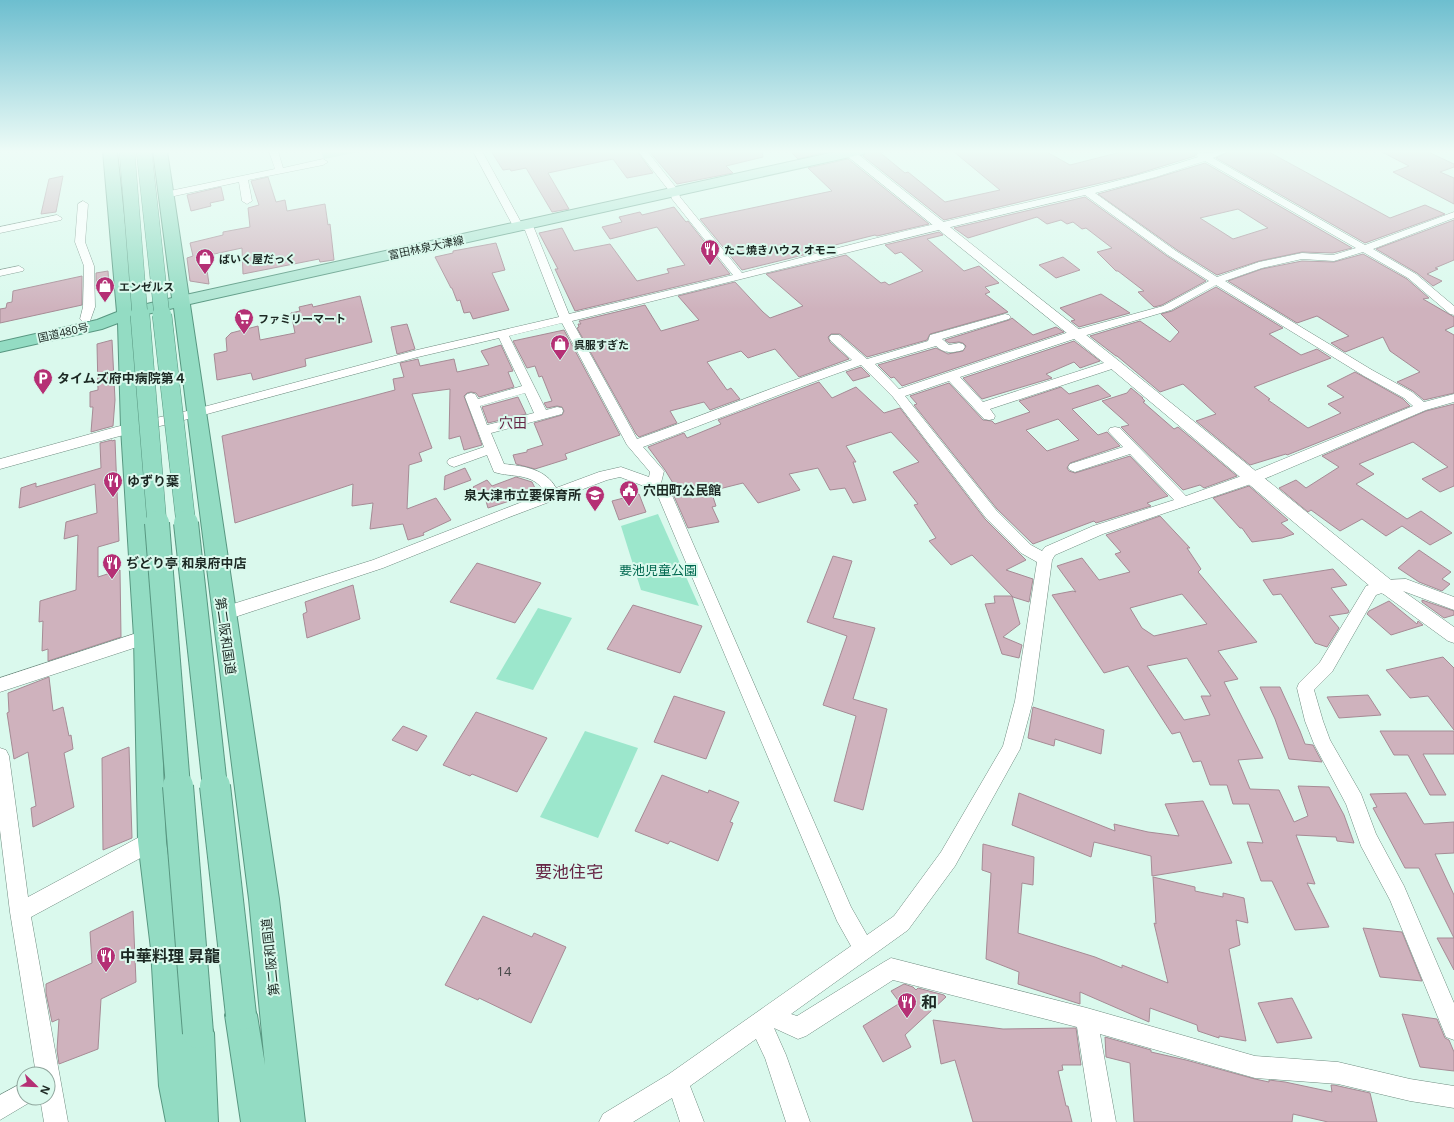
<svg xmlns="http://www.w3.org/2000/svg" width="1454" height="1122" font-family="'Noto Sans','Noto Sans JP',sans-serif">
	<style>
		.green { fill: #9ce7cc }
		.building { fill: #cfb2bd; stroke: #a68b95; fill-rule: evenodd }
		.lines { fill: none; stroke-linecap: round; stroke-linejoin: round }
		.minor-casing { stroke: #708c81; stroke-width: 1 }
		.tertiary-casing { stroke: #708c81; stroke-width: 1 }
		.primary-casing { stroke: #589781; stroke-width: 2 }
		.trunk-casing { stroke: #589781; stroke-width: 2 }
		.minor { fill: #fff; fill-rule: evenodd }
		.tertiary { fill: #fff; fill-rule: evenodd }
		.primary { fill: #aee5d2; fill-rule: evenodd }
		.trunk { fill: #93dcc3; fill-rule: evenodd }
		.trunk-bridge-far3-casing { stroke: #589781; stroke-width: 16; stroke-linecap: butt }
		.trunk-bridge-far2-casing { stroke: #589781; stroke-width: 20; stroke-linecap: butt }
		.trunk-bridge-far1-casing { stroke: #589781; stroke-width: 26; stroke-linecap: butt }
		.trunk-bridge-casing { stroke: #589781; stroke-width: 32; stroke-linecap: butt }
		.trunk-bridge-far3 { stroke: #93dcc3; stroke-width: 15 }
		.trunk-bridge-far2 { stroke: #93dcc3; stroke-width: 19 }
		.trunk-bridge-far1 { stroke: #93dcc3; stroke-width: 24 }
		.trunk-bridge { stroke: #93dcc3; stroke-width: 30 }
		.labels { text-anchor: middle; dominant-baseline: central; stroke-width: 4; stroke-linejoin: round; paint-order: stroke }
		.far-street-label { font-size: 11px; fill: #1c2823; stroke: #daf9ed }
		.far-poi-label { font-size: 11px; font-weight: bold; fill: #1c2823; stroke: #daf9ed; text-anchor: start }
		.poi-label { font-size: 13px; font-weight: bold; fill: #1c2823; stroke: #daf9ed; text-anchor: start }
		.park-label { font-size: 13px; fill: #00674f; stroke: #daf9ed }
		.street-label { font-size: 13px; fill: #1c2823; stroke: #daf9ed }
		.near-number-label { font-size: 13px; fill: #494a4a }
		.neighbourhood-label { font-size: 14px; fill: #662645; stroke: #daf9ed }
		.near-poi-label { font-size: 16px; font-weight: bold; fill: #1c2823; stroke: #daf9ed; text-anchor: start }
		.near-neighbourhood-label { font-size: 17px; fill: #662645; stroke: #daf9ed }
	</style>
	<rect width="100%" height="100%" fill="#daf9ed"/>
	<!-- green -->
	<g class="green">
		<path d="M321 151H363L324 159Z"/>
		<path d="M658 514 699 606 641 590 621 526Z"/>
		<path d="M538 608 572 618 533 690 496 679Z"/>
		<path d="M585 731 638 748 598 838 540 817Z"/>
	</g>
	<!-- building -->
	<g class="building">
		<path d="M491 151H637L653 173 627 178 613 159 548 173 569 209 552 212 526 168 511 171 510 169 503 170Z"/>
		<path d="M649 151H762L763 157 726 166 733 173 677 184Z"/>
		<path d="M790 151H830L798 159Z"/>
		<path d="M866 151H878L905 173 908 172 945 202 1000 190 953 151H1045L1070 165 1125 151H1199L1195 154V156L1134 175 944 220 863 156 865 154Z"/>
		<path d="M1230 151H1267L1390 218 1425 205 1445 214 1365 243 1216 158Z"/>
		<path d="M1380 151H1426L1454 164V167L1440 172 1454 178V204L1393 172 1409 166Z"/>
		<path d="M848 159 929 224 877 236 875 235 835 245 836 247 742 270 700 219 832 191 808 168Z"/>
		<path d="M1205 163 1352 248 1333 253 1302 252 1259 261 1217 275 1177 250 1098 194 1156 178ZM1238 209 1268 228 1233 239 1200 218Z"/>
		<path d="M63 176 56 212 41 214 49 179Z"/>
		<path d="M268 177 276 202 285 200 287 211 325 204 328 225 330 224 334 260 320 262 319 259 243 274 242 248 205 256 209 284 190 281 187 258 193 256 190 243 223 235V232L250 227 248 208 259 205 251 181Z"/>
		<path d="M221 187 224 200 210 203 211 206 191 211 187 195Z"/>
		<path d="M1085 197 1167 256 1206 281 1162 305 1154 307 1138 292 1144 291 1118 271H1116L1097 252 1112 248 1086 228 1082 229 1073 222 1067 224 1061 220 1047 224 1037 217 968 238 954 228Z"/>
		<path d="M674 207 686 222 688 221 730 274 575 311 555 269H558L539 233 562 228 574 251 610 244 637 281 669 273 667 269 685 265 657 227 610 239 602 227 622 222 619 217 640 212 642 215Z"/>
		<path d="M1454 220V260L1435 268 1438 269 1427 274 1442 281 1433 286 1417 273 1376 249Z"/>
		<path d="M939 232 943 235 927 239 964 271 979 266 999 283 985 287 990 292 985 294 1008 312 930 334 927 340 867 357 840 334H831L828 337 830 342 849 359 799 377 775 349 748 358 741 351 707 362 727 390 731 388 740 399 710 410 704 402 670 411 677 423 639 437 636 434 577 328 579 327 578 324H581L579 321 645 305 661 331 699 320 678 296 735 282 763 312 770 318 803 306 766 274 846 255 881 283 885 282 889 285 923 271 901 252 895 254 885 245Z"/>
		<path d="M496 243 505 270 492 273 509 310 473 319 470 312 464 313 460 300 457 301 452 288H451L435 257 453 253V251Z"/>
		<path d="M1363 254 1407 279 1429 298 1423 299 1454 317V326L1445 330 1454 335V393L1424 400 1413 391 1397 382 1420 372 1390 351 1383 337 1345 352 1331 343 1349 336 1317 316 1297 323 1228 281 1262 269 1302 261 1334 262Z"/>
		<path d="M1063 257 1080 270 1056 278 1039 265Z"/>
		<path d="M108 271 109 286 96 289V273Z"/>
		<path d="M82 276V305L0 323V309L6 308 7 303 12 302 13 291Z"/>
		<path d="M1216 287 1283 328 1269 334 1301 355 1317 349 1331 358 1254 387 1270 399 1268 400 1308 428 1341 413 1328 404 1344 397 1327 386 1355 372 1403 399 1410 406 1287 455 1286 454 1250 465 1196 421 1216 414 1183 384 1160 392 1117 356H1116L1090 336 1140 321 1170 342 1179 332 1161 314 1172 311Z"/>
		<path d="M1101 294 1130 313 1079 327 1071 321 1075 320 1060 308Z"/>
		<path d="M360 296 372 342 305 359 306 366 253 380 251 373 217 380 214 354 227 351 226 338 231 333 258 326 260 340 295 333 291 313 300 311 299 307 312 304 313 307Z"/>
		<path d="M1012 318 1033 335 1056 327 1064 332 902 386 894 377 891 378 878 365 936 348 948 354 963 351 966 346 963 343 959 342 949 343 945 340 1009 320Z"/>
		<path d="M407 324 415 349 397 354 391 327Z"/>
		<path d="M564 330 620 435 565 454 567 459 535 469 516 464 513 455 527 452V450L543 445 534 423 562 415 564 411 562 407 557 406 547 408 544 403 552 401 542 376 539 377 535 366 527 368 513 341Z"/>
		<path d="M112 340 115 400 113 426 91 432 93 407H90V392L98 390 97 344Z"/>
		<path d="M1074 341 1100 361 1080 368 1074 362 1046 374 1052 378 982 399 963 378Z"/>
		<path d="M501 345 513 371 508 372 514 387 479 397 476 393 471 392 467 393 464 396 482 445 464 450 460 436 449 439 450 389 412 394 432 448 419 453 422 461 409 465 407 509 436 498 451 520 423 533 424 535 408 540 403 524 370 529 373 503 352 506 353 484 235 523 222 436 395 390 393 379 404 377 400 363 418 359 420 366 454 359 457 372 489 365 481 351Z"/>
		<path d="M861 367 870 376 853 381 846 372Z"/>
		<path d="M819 382 832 398 856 387 884 413 900 408 985 519 1026 560 1006 570 1033 579 1029 602 1013 597 972 555 951 565 929 541 936 538 914 505 918 504 893 472 919 462 891 432 846 446 856 462H853L866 500 853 503 845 488 830 490 818 468 789 474 800 490 758 503 743 483 711 491 716 506 712 507 719 522 688 528 673 494 679 493 665 470 648 447 684 433 687 438 721 424 718 420Z"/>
		<path d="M949 383 983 420 992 421 995 424 1030 412 1019 401 1061 387 1069 394 1098 385 1111 396 1072 409 1098 435 1107 432 1120 446 1070 463 1067 468 1069 471 1075 473 1130 456 1168 496 1147 503 1151 506 1096 523 1094 521 1033 544 997 509 914 405 917 404 910 396ZM1058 419 1079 440 1047 451 1026 430Z"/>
		<path d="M1131 388 1143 398H1142L1145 401 1143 402 1174 429 1178 427 1237 476 1204 488 1200 485 1183 490 1121 427 1129 425 1102 401 1127 393Z"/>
		<path d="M518 397 526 414 488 423 482 407Z"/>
		<path d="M1454 404V486L1440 492 1422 479 1448 467 1413 442 1359 464 1374 474 1356 484 1407 519 1421 511 1452 533 1430 545 1402 526 1386 536 1362 519 1340 531 1311 510 1308 512 1279 488 1296 480 1306 488 1339 467 1322 456 1426 411Z"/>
		<path d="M112 440V441L115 440 119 541 98 547V577L120 570 121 637 48 661V649L42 651 43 621 39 622 40 601 76 590 78 535 64 539 66 522 97 513 95 484 19 508 21 488 36 483V487L101 468 100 443Z"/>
		<path d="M465 468 471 480 444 490 445 476Z"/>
		<path d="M516 477 532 482 537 492 488 508 486 501 473 487 487 480 492 486Z"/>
		<path d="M1249 486 1288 520 1281 523 1294 534 1282 538 1252 542 1242 528H1240L1213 498Z"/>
		<path d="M639 494 646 512 619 520 612 501Z"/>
		<path d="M1160 516 1190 548H1187L1201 569 1198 572 1257 642 1218 651 1238 679 1224 682 1263 758 1238 760 1250 789 1279 790 1294 822 1308 816 1298 786 1329 787 1344 815 1354 843 1337 841 1336 837 1296 835 1315 884 1307 883 1329 927 1295 930 1272 881H1261L1247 842 1263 843 1249 804H1233L1227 785H1210L1201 761 1193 762 1180 732 1172 734 1128 666 1104 673 1052 595 1073 591 1076 592 1057 566 1082 558 1099 580 1130 572 1115 554 1121 552 1106 535ZM1182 594 1207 624 1154 636 1142 628 1130 608ZM1187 658 1211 696H1201L1210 715 1184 720 1147 666Z"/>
		<path d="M1419 550 1451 572 1442 579 1450 584 1442 591 1419 582 1398 568Z"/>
		<path d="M833 556 852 561 833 618 875 628 853 699 887 709 863 810 834 801 856 716 823 705 847 636 807 622Z"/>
		<path d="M477 563 541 583 515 623 450 602Z"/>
		<path d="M1333 569 1347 585 1331 588 1349 611 1348 613 1329 616 1339 628 1327 647 1315 643 1281 594 1273 595 1263 580Z"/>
		<path d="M353 585 360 619 307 638 303 614 307 612 305 602Z"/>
		<path d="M994 596H1012L1020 624 1003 637 1022 645 1019 658 1002 654 985 604 995 603Z"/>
		<path d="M1422 600 1454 611V615L1444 618 1422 602Z"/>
		<path d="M1389 601 1417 624 1418 621 1423 625 1391 635 1367 614 1369 611Z"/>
		<path d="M633 605 702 626 680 673 607 649Z"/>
		<path d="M1443 657 1454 668V730L1428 696 1410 698 1386 670Z"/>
		<path d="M49 677 53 711 63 707 69 736 71 735 73 749 64 753 74 807 33 827 31 808 36 806 28 752 14 759 7 713 9 712 8 693Z"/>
		<path d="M1260 687H1280L1300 731 1305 744 1313 745 1322 762 1289 759 1275 719Z"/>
		<path d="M1368 695 1381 715 1339 718 1327 697Z"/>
		<path d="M674 696 725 712 706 759 654 742Z"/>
		<path d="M1033 707 1104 730 1101 754 1055 739 1054 746 1028 738Z"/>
		<path d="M476 712 547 738 517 792 472 774 470 776 443 765Z"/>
		<path d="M403 726 427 736 417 751 392 740Z"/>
		<path d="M1380 731H1454V754H1423L1446 795H1430L1408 755H1394Z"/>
		<path d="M129 747 132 838 103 850 102 758Z"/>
		<path d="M662 775 708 793 709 790 739 802 730 822 733 823 718 861 670 841 668 844 635 831Z"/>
		<path d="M1019 793 1115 831 1114 824 1148 832 1179 836 1165 804 1203 801 1232 863 1152 876 1151 856 1094 842 1091 857 1012 825Z"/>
		<path d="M1406 793 1424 824 1454 822V853L1435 854 1454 895V970L1437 938H1454L1419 868H1405L1373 808 1377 807 1370 794Z"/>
		<path d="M983 844 1034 857 1033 885 1022 883 1018 933 1095 957 1122 968V965L1168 983 1154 923 1156 924 1153 877 1195 887V891L1223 897V893L1244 898 1248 923 1236 920 1240 945 1229 949 1246 1041 1219 1036V1038L1198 1031 1197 1025 1150 1008 1149 1022 1080 992V1004L1018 984 1019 972 986 959 991 873 982 870Z"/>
		<path d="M133 911 136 982 101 999 98 1049 59 1064 57 1050 59 1019 52 1022 46 993V984L92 963 90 932Z"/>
		<path d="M483 916 532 937 534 933 566 947 531 1023 479 998 478 1000 445 985Z"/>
		<path d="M1363 928 1402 932 1422 981 1380 977Z"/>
		<path d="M904 984 913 987 916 990 918 988 944 995 946 997 905 1035 911 1047 883 1062 863 1026 900 1003 891 991Z"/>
		<path d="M1292 998 1312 1038 1277 1043 1258 1003Z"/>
		<path d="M1402 1014 1437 1019 1445 1038 1449 1040 1454 1052V1071L1420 1067Z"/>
		<path d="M933 1020 1003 1029 1076 1028 1081 1065H1062L1063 1070 1058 1071 1066 1106H1068L1072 1122H973L955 1060 941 1064Z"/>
		<path d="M1105 1037 1151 1050V1052L1186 1060 1255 1079 1269 1082V1080L1285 1082 1332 1092 1331 1085H1334L1370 1093 1377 1122H1328L1293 1114 1292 1122H1134L1130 1063 1106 1057Z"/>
	</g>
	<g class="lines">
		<!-- minor casing -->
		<g class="minor-casing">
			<g id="minor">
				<path d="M269 151H278L283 168 323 159 328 162 323 165 248 180 252 201 247 204 242 201 239 182 165 198 160 195 165 192 275 169Z"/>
				<path d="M473 151H482L522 224 533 226 534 228 569 314 733 275 672 199 670 192 638 151H647L678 190 680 197 742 273C808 256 873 238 939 223 1026 202 1113 185 1198 157L1196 155 1201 152C1208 154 1220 151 1229 151L1213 158 1365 245 1454 212V218L1373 249 1416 274 1454 306V315L1450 314 1408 278 1363 252 1334 261 1302 259 1262 268 1225 281 1372 370 1412 392 1424 402 1454 394V402L1426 410 1257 482 1103 534 1055 555 1052 560 1033 701 1020 749 955 866 908 930 791 1014 797 1016 884 962 891 958 1087 1008 1255 1056 1338 1062 1410 1079 1454 1086V1108L1410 1101 1338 1084 1255 1078 1100 1034 1116 1122H1092L1077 1027 893 980 806 1036 798 1039 774 1028 786 1055 810 1122H786L765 1058 756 1039 690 1086 704 1122H680L672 1098 633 1122H599L603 1114 669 1074 851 946 837 921 658 496 649 488 620 477 607 480 507 518 383 568 223 621 217 619 215 614 217 609 373 560 545 493C534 472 512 478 494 472L487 455 454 467 449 465 447 462 449 459 484 447 465 397 467 394 471 393 475 394 478 399 522 386 499 338 418 357 196 417 116 437 0 469V459L116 427 196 409 417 350 559 317 525 230 514 228 513 226ZM1205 161 1356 248 1333 255 1302 253 1259 262 1217 277 1176 251 1095 193 1156 177ZM1085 195 1168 255 1209 281 1163 306 1072 331 899 389 875 364 936 346C945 354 952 353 963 350L965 347 963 344 959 343 949 345 942 339 1009 319 1011 317 1009 315 1005 314 930 335 928 341 867 359 839 335H831L829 338 831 341 852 360C780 384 709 413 637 439L572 321C743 279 914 235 1085 195ZM1216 285 1364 376 1404 398 1413 406 1247 474 1186 496 1120 428 1115 427 1110 428 1108 431 1123 447 1070 464 1068 467 1070 470 1075 472 1130 454 1174 500 1093 526 1045 547 1042 551 1031 545 996 510 905 396 949 381 984 419 989 420 994 419 995 416 990 409 1118 367 1120 364 1118 361H1110L983 402 960 377 1080 337 1171 310ZM562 323 627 445 650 472 649 477 621 467 599 472 556 488C546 469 524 466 504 464L491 433 562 414 563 411 562 408 557 407 546 410 509 336ZM861 365 893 397 986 518 1021 553 1037 562 1015 701 1003 746 941 852 894 916 867 935 851 907 671 493 661 483 664 471 643 447C716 420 788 390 861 365ZM525 393 534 413 487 425 480 406Z"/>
				<path d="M83 201 88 204 85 242 94 266 95 307 90 321H82L80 319 83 307 84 266 75 242 78 204Z"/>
				<path d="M57 215 62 218 61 220 0 233V227Z"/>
				<path d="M19 266 24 269 23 271 0 276V270Z"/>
				<path d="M1406 579 1454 597V610L1403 591 1454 627V643L1448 641 1382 593 1376 595 1332 672 1314 690 1323 721 1330 740 1361 794 1376 834 1404 886 1454 1003V1040L1446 1037 1390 900 1361 846 1346 804 1314 744 1305 721 1297 688 1299 683 1320 662 1366 586 1384 580Z"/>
				<path d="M146 630 152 632 154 637 152 642 0 692V678Z"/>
				<path d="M0 748 6 750 9 756 28 897 145 834 152 831 159 834 162 841 159 848 31 917 68 1122H44L40 1098H48V1074H36L10 912 0 830Z"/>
				<path d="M24 1082V1098H33L32 1101 0 1120V1095Z"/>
			</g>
		</g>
		<!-- tertiary casing -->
		<g class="tertiary-casing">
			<path id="tertiary" d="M841 151H854L1119 361 1391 580 1394 586 1391 592 1384 594 1377 592 1109 367Z"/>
		</g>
		<!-- primary casing -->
		<g class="primary-casing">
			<path id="primary" d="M839 151H865L864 154 859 155 181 306 175 304 173 301 175 298 181 296Z"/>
		</g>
		<!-- trunk casing -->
		<g class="trunk-casing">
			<path id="trunk" d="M103 151H117L134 307 172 298 153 151H167L279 899 305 1122H241L225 1015 230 1004 241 999 252 1004 257 1015 265 1065 249 899 174 308 134 317 141 428 158 637 166 841 181 949 187 1021 198 1017 209 1022 214 1033 218 1122H166L159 1086 151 949 138 841 134 637 121 428 118 323 102 329 0 352V342L97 320 117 312Z"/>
		</g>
		<!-- minor -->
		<use href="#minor" class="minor"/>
		<!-- tertiary -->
		<use href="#tertiary" class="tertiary"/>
		<!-- primary -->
		<use href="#primary" class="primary"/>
		<!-- trunk -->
		<use href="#trunk" class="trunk"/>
		<!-- trunk-bridge-far3 casing -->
		<g class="trunk-bridge-far3-casing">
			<g id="trunk-bridge-far3">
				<path d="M127 151 140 316"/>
				<path d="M144 151 162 316"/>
			</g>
		</g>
		<!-- trunk-bridge-far2 casing -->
		<g class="trunk-bridge-far2-casing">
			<g id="trunk-bridge-far2">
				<path d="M140 315 157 524"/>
				<path d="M162 315 186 524"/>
			</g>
		</g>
		<!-- trunk-bridge-far1 casing -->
		<g class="trunk-bridge-far1-casing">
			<g id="trunk-bridge-far1">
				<path d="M157 523 178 787"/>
				<path d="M186 523 215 787"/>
			</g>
		</g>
		<!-- trunk-bridge casing -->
		<g class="trunk-bridge-casing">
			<g id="trunk-bridge">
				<path d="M178 786 198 1033"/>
				<path d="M215 786 241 1015"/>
			</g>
		</g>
		<!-- trunk-bridge-far3 -->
		<use href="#trunk-bridge-far3" class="trunk-bridge-far3"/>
		<!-- trunk-bridge-far2 -->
		<use href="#trunk-bridge-far2" class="trunk-bridge-far2"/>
		<!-- trunk-bridge-far1 -->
		<use href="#trunk-bridge-far1" class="trunk-bridge-far1"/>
		<!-- trunk-bridge -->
		<use href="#trunk-bridge" class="trunk-bridge"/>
	</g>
	<!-- sky -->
	<linearGradient id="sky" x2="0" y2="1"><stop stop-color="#6dbecf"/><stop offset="0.49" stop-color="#eefcf7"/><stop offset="1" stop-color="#eefcf7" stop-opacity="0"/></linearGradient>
	<rect width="1454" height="309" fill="url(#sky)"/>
	<!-- icons -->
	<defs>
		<g id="restaurant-pin" transform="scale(1)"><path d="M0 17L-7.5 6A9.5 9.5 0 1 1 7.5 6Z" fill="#b53075" stroke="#daf9ed"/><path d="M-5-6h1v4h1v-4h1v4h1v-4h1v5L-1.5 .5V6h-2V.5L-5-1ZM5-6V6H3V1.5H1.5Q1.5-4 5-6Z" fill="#fff"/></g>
		<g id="shop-pin" transform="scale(1)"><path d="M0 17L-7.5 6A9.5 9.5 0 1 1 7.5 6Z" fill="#b53075" stroke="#daf9ed"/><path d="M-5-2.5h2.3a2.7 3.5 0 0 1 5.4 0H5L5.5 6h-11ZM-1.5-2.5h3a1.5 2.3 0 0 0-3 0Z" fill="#fff"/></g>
		<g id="supermarket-pin" transform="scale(1)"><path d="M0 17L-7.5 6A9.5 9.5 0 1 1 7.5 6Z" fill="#b53075" stroke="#daf9ed"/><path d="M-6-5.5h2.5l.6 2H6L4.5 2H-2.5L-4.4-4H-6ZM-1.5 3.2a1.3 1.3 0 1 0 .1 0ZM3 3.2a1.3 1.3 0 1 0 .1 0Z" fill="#fff"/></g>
		<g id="parking-pin" transform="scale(1)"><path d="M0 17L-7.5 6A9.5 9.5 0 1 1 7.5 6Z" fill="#b53075" stroke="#daf9ed"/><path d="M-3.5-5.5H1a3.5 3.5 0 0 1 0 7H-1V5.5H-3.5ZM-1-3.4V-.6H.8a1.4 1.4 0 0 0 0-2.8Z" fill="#fff"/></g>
		<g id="civic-pin" transform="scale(1)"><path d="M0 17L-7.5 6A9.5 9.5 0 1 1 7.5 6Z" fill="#b53075" stroke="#daf9ed"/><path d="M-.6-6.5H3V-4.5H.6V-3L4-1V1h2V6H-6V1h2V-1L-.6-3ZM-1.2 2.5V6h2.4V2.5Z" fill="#fff"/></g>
		<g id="school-pin" transform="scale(1)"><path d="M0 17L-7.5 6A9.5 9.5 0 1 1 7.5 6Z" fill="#b53075" stroke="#daf9ed"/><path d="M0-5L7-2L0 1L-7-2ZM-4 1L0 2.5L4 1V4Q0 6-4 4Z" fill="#fff"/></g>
	</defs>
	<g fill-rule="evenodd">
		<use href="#restaurant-pin" x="710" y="249"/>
		<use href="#shop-pin" x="205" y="258"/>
		<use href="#shop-pin" x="105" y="286"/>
		<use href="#supermarket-pin" x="244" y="318"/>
		<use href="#shop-pin" x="560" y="344"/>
		<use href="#parking-pin" x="43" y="378"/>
		<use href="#restaurant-pin" x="113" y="481"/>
		<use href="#civic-pin" x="629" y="490"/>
		<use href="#school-pin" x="595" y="495"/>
		<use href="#restaurant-pin" x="112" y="563"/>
		<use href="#restaurant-pin" x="106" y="956"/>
		<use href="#restaurant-pin" x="907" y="1002"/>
	</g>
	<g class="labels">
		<!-- far-street labels -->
		<g class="far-street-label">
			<text transform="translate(426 247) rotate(-12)">富田林泉大津線</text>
			<text transform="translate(63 332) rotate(-13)">国道480号</text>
		</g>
		<!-- far-poi labels -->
		<g class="far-poi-label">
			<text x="724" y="249">たこ焼きハウス オモニ</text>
			<text x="219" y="258">ばいく屋だっく</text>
			<text x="119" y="286">エンゼルス</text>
			<text x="258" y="318">ファミリーマート</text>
			<text x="574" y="344">呉服すぎた</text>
		</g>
		<!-- poi labels -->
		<g class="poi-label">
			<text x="57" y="378">タイムズ府中病院第４</text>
			<text x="127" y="481">ゆずり葉</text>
			<text x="643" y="490">穴田町公民館</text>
			<text x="581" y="495" text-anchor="end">泉大津市立要保育所</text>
			<text x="126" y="563">ぢどり亭 和泉府中店</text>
		</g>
		<!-- park labels -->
		<g class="park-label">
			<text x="658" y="570">要池児童公園</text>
		</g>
		<!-- street labels -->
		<g class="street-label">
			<text transform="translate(226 636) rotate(82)">第二阪和国道</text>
			<text transform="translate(270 957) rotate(-96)">第二阪和国道</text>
		</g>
		<!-- near-number labels -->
		<g class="near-number-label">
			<text x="504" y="971">14</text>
		</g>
		<!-- neighbourhood labels -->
		<g class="neighbourhood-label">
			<text x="513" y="422">穴田</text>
		</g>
		<!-- near-poi labels -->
		<g class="near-poi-label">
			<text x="120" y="956">中華料理 昇龍</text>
			<text x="921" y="1002">和</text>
		</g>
		<!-- near-neighbourhood labels -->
		<g class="near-neighbourhood-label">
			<text x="569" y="871">要池住宅</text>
		</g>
	</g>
	<!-- north arrow -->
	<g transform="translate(36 1086) rotate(113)"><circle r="19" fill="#daf9ed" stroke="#8ea59c"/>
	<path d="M0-3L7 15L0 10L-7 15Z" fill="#b53075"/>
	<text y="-6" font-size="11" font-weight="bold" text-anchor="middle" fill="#1c2823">N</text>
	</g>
</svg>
